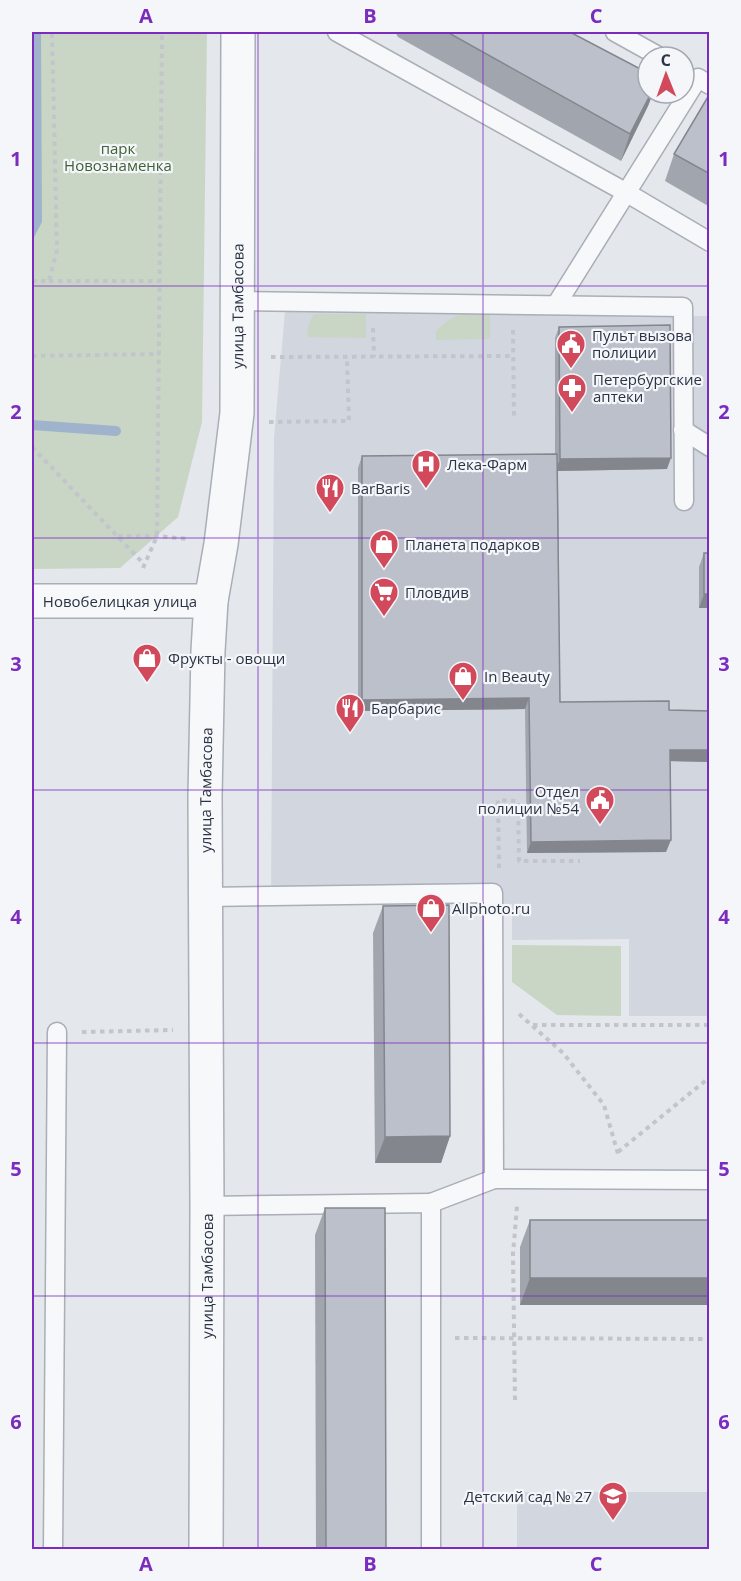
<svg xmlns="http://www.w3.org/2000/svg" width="741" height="1581" font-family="'Open Sans',sans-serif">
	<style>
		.built { fill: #d2d6de }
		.green { fill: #c9d6c5 }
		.water { fill: #9fb4cc }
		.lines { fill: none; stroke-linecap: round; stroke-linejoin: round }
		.stream { stroke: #9fb4cc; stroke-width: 10 }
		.lane-casing { stroke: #a9aeb7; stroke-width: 21 }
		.street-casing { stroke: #a9aeb7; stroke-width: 36 }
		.path { stroke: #c2c5cb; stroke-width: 4; stroke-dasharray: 4.5 4.5; stroke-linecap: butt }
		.lane { stroke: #f7f8fa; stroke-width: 18 }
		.street { stroke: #f7f8fa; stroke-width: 33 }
		.wall { fill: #a1a5ae }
		.shaded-wall { fill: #83868d }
		.building { fill: #bbc0ca; stroke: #83868d; stroke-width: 1.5 }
		.grid { fill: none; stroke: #7b2cbf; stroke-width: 1.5; stroke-opacity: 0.55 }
		.labels { text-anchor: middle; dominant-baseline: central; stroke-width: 4.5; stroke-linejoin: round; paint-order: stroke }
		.park-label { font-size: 15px; fill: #3f6138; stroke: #f4f6f9 }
		.street-label { font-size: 15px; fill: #2b3445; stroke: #f4f6f9 }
		.poi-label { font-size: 15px; fill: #2b3445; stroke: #f4f6f9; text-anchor: start }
		.neatline { fill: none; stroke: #7b2cbf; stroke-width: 2 }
		.grid-label { font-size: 20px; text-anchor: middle; font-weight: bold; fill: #7b2cbf }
	</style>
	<rect width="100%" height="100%" fill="#e4e7ec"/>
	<!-- built -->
	<g class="built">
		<path d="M285 312 709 316V1016H629V939L512 940V904H271L274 438Z"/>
		<rect x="517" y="1492" width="192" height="57"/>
	</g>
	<!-- green -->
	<g class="green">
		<path d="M32 32H207L202 422 178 517 120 568 32 569Z"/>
		<path d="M490 311V339L436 340V331C455 312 465 312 490 311Z"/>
		<path d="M314 314H366V338L308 337C306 328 309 322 314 314Z"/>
		<path d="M512 945 621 946V1016L557 1015 512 982Z"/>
	</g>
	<!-- water -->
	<path class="water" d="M32 32H41L42 222 32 241Z"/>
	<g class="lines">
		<!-- stream -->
		<path class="stream" d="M32 425 116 431"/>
		<!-- lane casing -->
		<g class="lane-casing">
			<g id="lane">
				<path d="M337 32 627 193 710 242"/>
				<path d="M615 32 660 57"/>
				<path d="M237 301 683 307 684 501"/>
				<path d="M556 305 698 78 710 85"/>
				<path d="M683 430 710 447"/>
				<path d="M205 897 493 893 494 1179 431 1203"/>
				<path d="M494 1179 710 1180"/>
				<path d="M207 1206 431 1203V1550"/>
				<path d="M53 1550 57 1032"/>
			</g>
		</g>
		<!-- street casing -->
		<g class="street-casing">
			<g id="street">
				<path id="s1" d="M32 601H211"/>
				<path id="s2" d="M206 1550 207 1206 205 796 208 651 211 601 221 544 237 413 238 32"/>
			</g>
		</g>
		<!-- path -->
		<g class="path">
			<path d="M32 281H49L57 250 52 32"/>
			<path d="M49 281H160"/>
			<path d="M373 328 374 357"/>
			<path d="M513 330 514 420"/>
			<path d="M32 356 159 354"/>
			<path d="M271 357 513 356"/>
			<path d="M269 422 349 421 347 358"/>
			<path d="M32 447 144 564"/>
			<path d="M118 536H157L188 539"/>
			<path d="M143 568 157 536 162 32"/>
			<path d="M499 868 498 800 518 801 519 861H580"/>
			<path d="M519 1014 563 1053 604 1105 618 1154"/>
			<path d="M533 1025H710"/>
			<path d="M82 1032 173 1030"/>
			<path d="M618 1152 710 1077"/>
			<path d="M455 1338 710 1339"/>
			<path d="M515 1400 513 1254 517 1206"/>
		</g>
		<!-- lane -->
		<use href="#lane" class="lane"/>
		<!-- street -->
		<use href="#street" class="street"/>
	</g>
	<!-- wall -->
	<g class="wall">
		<path d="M395 32H570L648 93H653L648 106 621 161 398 37Z"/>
		<path d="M710 96V207L665 181 674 154Z"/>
		<path d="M559 327 667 469 558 471 560 702 669 710 710 762 670 761 666 852 527 853 525 709 358 711V468L362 456 555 454V338Z"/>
		<path d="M704 553H710V608H699V567Z"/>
		<path d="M383 906 450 1136 441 1163H375L373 933Z"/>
		<path d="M325 1208 386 1550H316L315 1235Z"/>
		<path d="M530 1220H710L520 1305V1247Z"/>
	</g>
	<!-- shaded-wall -->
	<g class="shaded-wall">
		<path d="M651 93H653L648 106 621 161 630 134Z"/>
		<path d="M671 458 667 469 555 471 560 459Z"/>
		<path d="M704 594H710V608H699Z"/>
		<path d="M529 698 525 709 358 711 362 700Z"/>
		<path d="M670 750H710V762L665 761Z"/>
		<path d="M671 840 666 852 527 853 531 842Z"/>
		<path d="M450 1136 441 1163H375L385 1137Z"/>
		<path d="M530 1278H710V1305H520Z"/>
	</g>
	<!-- building -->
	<g class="building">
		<path d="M447 32H570L648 73V93H651L630 134Z"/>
		<path d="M709 95 710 96V174L674 154Z"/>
		<path d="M670 325 671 458 560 459 559 327Z"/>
		<path d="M557 454 560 702 669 701V710L710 711V750H670L671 840 531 842 529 698 362 700V456Z"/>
		<rect x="704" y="553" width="6" height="41"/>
		<path d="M449 905 450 1136 385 1137 383 906Z"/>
		<path d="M325 1208H385L386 1550H326Z"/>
		<rect x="530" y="1220" width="180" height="58"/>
	</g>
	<!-- grid -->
	<path class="grid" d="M258 32V1550M483 32V1550M32 286H710M32 538H710M32 790H710M32 1043H710M32 1296H710"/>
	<!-- icons -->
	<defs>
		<g id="civic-pin" transform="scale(1.5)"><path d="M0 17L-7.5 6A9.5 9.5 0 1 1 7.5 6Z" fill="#d1495b" stroke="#f4f6f9"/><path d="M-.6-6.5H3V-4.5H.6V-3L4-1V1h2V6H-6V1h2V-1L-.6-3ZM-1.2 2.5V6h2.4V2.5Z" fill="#fff"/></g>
		<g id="pharmacy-pin" transform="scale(1.5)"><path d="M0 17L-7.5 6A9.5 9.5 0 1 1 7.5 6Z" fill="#d1495b" stroke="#f4f6f9"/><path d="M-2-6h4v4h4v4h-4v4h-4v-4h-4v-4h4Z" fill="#fff"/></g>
		<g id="hospital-pin" transform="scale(1.5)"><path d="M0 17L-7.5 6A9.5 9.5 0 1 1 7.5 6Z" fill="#d1495b" stroke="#f4f6f9"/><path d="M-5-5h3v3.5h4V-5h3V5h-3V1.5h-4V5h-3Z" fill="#fff"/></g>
		<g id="restaurant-pin" transform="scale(1.5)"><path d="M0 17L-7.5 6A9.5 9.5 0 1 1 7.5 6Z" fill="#d1495b" stroke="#f4f6f9"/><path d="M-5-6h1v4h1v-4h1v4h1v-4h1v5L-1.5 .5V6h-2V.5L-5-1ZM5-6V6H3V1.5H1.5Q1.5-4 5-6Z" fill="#fff"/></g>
		<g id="shop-pin" transform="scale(1.5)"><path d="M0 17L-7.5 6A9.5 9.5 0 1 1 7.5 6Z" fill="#d1495b" stroke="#f4f6f9"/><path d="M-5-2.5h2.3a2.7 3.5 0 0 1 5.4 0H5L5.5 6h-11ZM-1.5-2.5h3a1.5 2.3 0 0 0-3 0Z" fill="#fff"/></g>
		<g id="supermarket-pin" transform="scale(1.5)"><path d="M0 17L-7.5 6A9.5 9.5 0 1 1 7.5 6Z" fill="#d1495b" stroke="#f4f6f9"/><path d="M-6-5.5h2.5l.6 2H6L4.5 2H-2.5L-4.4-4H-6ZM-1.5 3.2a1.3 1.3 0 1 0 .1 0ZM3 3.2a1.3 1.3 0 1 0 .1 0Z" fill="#fff"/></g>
		<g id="school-pin" transform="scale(1.5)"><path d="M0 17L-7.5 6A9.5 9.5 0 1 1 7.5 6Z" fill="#d1495b" stroke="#f4f6f9"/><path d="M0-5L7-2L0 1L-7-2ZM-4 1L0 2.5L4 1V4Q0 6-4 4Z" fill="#fff"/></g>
	</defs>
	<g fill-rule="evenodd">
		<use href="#civic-pin" x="571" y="344"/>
		<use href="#pharmacy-pin" x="572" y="388"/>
		<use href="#hospital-pin" x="426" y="464"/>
		<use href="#restaurant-pin" x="330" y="488"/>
		<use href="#shop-pin" x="384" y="544"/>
		<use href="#supermarket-pin" x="384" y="592"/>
		<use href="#shop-pin" x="147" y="658"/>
		<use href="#shop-pin" x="463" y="676"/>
		<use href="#restaurant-pin" x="350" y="708"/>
		<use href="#civic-pin" x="600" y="800"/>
		<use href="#shop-pin" x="431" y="908"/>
		<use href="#school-pin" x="613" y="1496"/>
	</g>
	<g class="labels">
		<!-- park labels -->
		<g class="park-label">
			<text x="118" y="148">парк<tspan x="118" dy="17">Новознаменка</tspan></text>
		</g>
		<!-- street labels -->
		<g class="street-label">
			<text stroke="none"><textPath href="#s2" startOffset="1246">улица Тамбасова</textPath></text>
			<text stroke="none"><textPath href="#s1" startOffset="88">Новобелицкая улица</textPath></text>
			<text stroke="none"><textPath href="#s2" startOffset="760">улица Тамбасова</textPath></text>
			<text stroke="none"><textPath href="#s2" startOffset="274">улица Тамбасова</textPath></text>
		</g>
		<!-- poi labels -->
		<g class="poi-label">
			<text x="592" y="335">Пульт вызова<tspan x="592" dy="17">полиции</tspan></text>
			<text x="593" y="379">Петербургские<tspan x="593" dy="17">аптеки</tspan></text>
			<text x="447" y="464">Лека-Фарм</text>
			<text x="351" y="488">BarBaris</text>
			<text x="405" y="544">Планета подарков</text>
			<text x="405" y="592">Пловдив</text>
			<text x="168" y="658">Фрукты - овощи</text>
			<text x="484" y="676">In Beauty</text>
			<text x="371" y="708">Барбарис</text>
			<text x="579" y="791" text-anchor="end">Отдел<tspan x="579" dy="17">полиции №54</tspan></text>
			<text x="452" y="908">Allphoto.ru</text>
			<text x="592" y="1496" text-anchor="end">Детский сад № 27</text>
		</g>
	</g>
	<!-- border -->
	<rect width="741" height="1581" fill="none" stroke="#f4f6f9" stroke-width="66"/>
	<!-- north arrow -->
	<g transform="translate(666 75) rotate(359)"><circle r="28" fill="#f4f6f9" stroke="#a4a8b1" stroke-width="1.5"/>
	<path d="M0-4.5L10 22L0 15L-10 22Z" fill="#d1495b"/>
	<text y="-9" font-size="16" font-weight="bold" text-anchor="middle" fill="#2b3445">С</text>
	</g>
	<rect x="33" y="33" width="675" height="1515" class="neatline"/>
	<g class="grid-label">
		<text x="146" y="23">A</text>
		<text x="370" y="23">B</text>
		<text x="596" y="23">C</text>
		<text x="16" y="166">1</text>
		<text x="724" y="166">1</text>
		<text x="16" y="419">2</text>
		<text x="724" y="419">2</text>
		<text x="16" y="671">3</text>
		<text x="724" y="671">3</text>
		<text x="16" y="924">4</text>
		<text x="724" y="924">4</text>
		<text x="16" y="1176">5</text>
		<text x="724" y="1176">5</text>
		<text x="16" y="1429">6</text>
		<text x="724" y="1429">6</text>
		<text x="146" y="1571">A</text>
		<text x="370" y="1571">B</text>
		<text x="596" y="1571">C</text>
	</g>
</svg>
